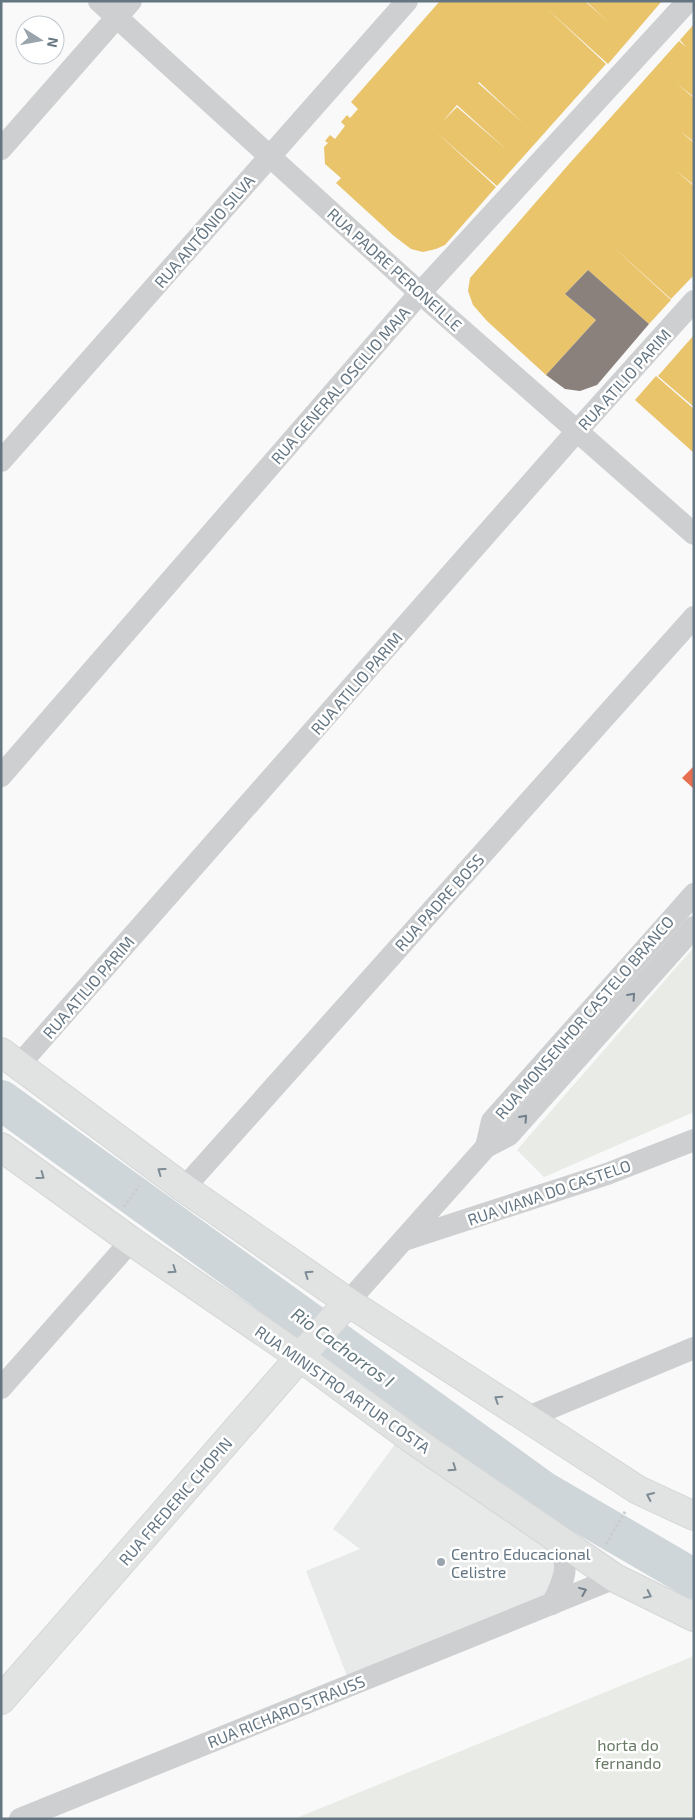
<svg xmlns="http://www.w3.org/2000/svg" width="695" height="1820" font-family="'Exo 2',sans-serif">
	<style>
		.built { fill: #e8e9e9 }
		.green { fill: #e8ebe6 }
		.homes { fill: #e9c46a; fill-rule: evenodd }
		.shops { fill: #e76f51 }
		.industry { fill: #8a817c }
		.lines { fill: none; stroke-linecap: round; stroke-linejoin: round }
		.river { stroke: #ced6d9; stroke-width: 40 }
		.secondary-casing { stroke: #d5d6d7; stroke-width: 30 }
		.path { stroke: #cbcccd; stroke-width: 3; stroke-dasharray: 2.5 2.5; stroke-linecap: butt }
		.street { stroke: #cecfd0; stroke-width: 22 }
		.secondary { stroke: #e1e2e2; stroke-width: 28 }
		.oneway { stroke: #707f8b }
		.oneway2 { stroke: #7e8c96 }
		.poi-dot { fill: #99a4ac; stroke: #fff; stroke-width: 2 }
		.labels { text-anchor: middle; dominant-baseline: central; stroke-width: 5; stroke-linejoin: round; paint-order: stroke }
		.street-label { font-size: 16px; fill: #657683; stroke: #fff }
		.poi-label { font-size: 16px; fill: #657683; stroke: #fff; text-anchor: start }
		.park-label { font-size: 16px; fill: #687a64; stroke: #fff }
		.water-label { font-size: 18px; font-style: italic; fill: #60757c; stroke: #fff }
	</style>
	<rect width="100%" height="100%" fill="#f9f9f9"/>
	<!-- built -->
	<path class="built" d="M403 1433 554 1553 553 1575 545 1594 533 1602 347 1676 306 1571 360 1549 333 1529Z"/>
	<!-- green -->
	<g class="green">
		<path d="M694 947V1112L544 1177 517 1150Z"/>
		<path d="M694 1656V1819H294Z"/>
	</g>
	<!-- homes -->
	<g class="homes">
		<path d="M440 1H585L608 22 586 1H662L608 64 545 7 606 64 497 186 435 131 496 187 445 245 436 249 423 252 411 249 394 236 336 183 341 178 325 164 324 147 328 143 325 141 330 135 335 139 345 126 341 122 347 115 350 118 358 109 351 102ZM479 82 524 124 478 83ZM457 105 508 151 457 107 443 121Z"/>
		<path d="M694 24V97L676 83 694 98V142L680 131 694 143V185L675 170 694 186V275L671 299 610 244 671 300 649 324 588 270 565 294 596 320 546 375 487 321 473 305 468 291 470 278 569 164 679 41 686 47 680 40Z"/>
		<path d="M694 335V407L658 376Z"/>
		<path d="M656 376 694 409V453L635 400Z"/>
	</g>
	<!-- shops -->
	<path class="shops" d="M694 766V789L682 778Z"/>
	<!-- industry -->
	<path class="industry" d="M588 270 649 324 597 385 580 391 565 389 546 375 596 320 565 294Z"/>
	<g class="lines">
		<!-- river -->
		<path class="river" d="M1 1100 543 1491 694 1579"/>
		<!-- secondary casing -->
		<g class="secondary-casing">
			<g id="secondary">
				<path d="M1 1052 184 1188 348 1302 638 1490 694 1516"/>
				<path d="M1 1147 131 1241 300 1357 409 1437 615 1578 694 1617"/>
				<path d="M1 1700 348 1302"/>
			</g>
		</g>
		<!-- path -->
		<g class="path">
			<path d="M124 1207 139 1186"/>
			<path d="M606 1544 626 1510"/>
		</g>
		<!-- street -->
		<g class="street">
			<path d="M99 1 420 293 694 534"/>
			<path d="M1 149 131 1"/>
			<path d="M1 461 407 1"/>
			<path d="M1 776 420 293 688 1"/>
			<path d="M19 1065 577 431 694 301"/>
			<path d="M486 1147 492 1121 694 894"/>
			<path d="M184 1188 694 617"/>
			<path d="M404 1240 607 1174 694 1140"/>
			<path d="M348 1302 486 1147 509 1135 694 927"/>
			<path d="M1 1388 131 1241"/>
			<path d="M526 1418 694 1348"/>
			<path d="M552 1604C565 1579 569 1568 560 1541"/>
			<path d="M20 1819 615 1578"/>
		</g>
		<!-- secondary -->
		<use href="#secondary" class="secondary"/>
	</g>
	<!-- one-way arrows -->
	<defs><path id="oneway-chevron" d="M-2-3.5L2.5 0L-2 3.5" fill="none" stroke-width="1.6" stroke-linecap="round" stroke-linejoin="round" transform="scale(1.25)"/></defs>
	<g class="oneway">
		<use href="#oneway-chevron" transform="translate(632 996) rotate(-48)"/>
		<use href="#oneway-chevron" transform="translate(524 1118) rotate(-48)"/>
		<use href="#oneway-chevron" transform="translate(583 1591) rotate(-22)"/>
	</g>
	<g class="oneway2">
		<use href="#oneway-chevron" transform="translate(161 1171) rotate(-144)"/>
		<use href="#oneway-chevron" transform="translate(41 1176) rotate(36)"/>
		<use href="#oneway-chevron" transform="translate(173 1270) rotate(35)"/>
		<use href="#oneway-chevron" transform="translate(308 1274) rotate(-145)"/>
		<use href="#oneway-chevron" transform="translate(498 1399) rotate(-147)"/>
		<use href="#oneway-chevron" transform="translate(453 1468) rotate(35)"/>
		<use href="#oneway-chevron" transform="translate(650 1496) rotate(-155)"/>
		<use href="#oneway-chevron" transform="translate(648 1595) rotate(26)"/>
	</g>
	<!-- markers -->
	<circle class="poi-dot" cx="441" cy="1562" r="5"/>
	<g class="labels">
		<!-- street labels -->
		<g class="street-label">
			<text transform="translate(204 231) rotate(-49)">RUA ANTÔNIO SILVA</text>
			<text transform="translate(395 269) rotate(42)">RUA PADRE PERONEILLE</text>
			<text transform="translate(624 379) rotate(-48)">RUA ATILIO PARIM</text>
			<text transform="translate(340 385) rotate(-49)">RUA GENERAL OSCILIO MAIA</text>
			<text transform="translate(356 683) rotate(-49)">RUA ATILIO PARIM</text>
			<text transform="translate(439 902) rotate(-48)">RUA PADRE BOSS</text>
			<text transform="translate(88 987) rotate(-49)">RUA ATILIO PARIM</text>
			<text transform="translate(584 1017) rotate(-49)">RUA MONSENHOR CASTELO BRANCO</text>
			<text transform="translate(549 1192) rotate(-19)">RUA VIANA DO CASTELO</text>
			<text transform="translate(343 1389) rotate(35)">RUA MINISTRO ARTUR COSTA</text>
			<text transform="translate(175 1501) rotate(-49)">RUA FREDERIC CHOPIN</text>
			<text transform="translate(286 1711) rotate(-22)">RUA RICHARD STRAUSS</text>
		</g>
		<!-- poi labels -->
		<g class="poi-label">
			<text x="451" y="1553">Centro Educacional<tspan x="451" dy="18">Celistre</tspan></text>
		</g>
		<!-- park labels -->
		<g class="park-label">
			<text x="628" y="1744">horta do<tspan x="628" dy="18">fernando</tspan></text>
		</g>
		<!-- water labels -->
		<g class="water-label">
			<text transform="translate(343 1347) rotate(36)">Rio Cachorros I</text>
		</g>
	</g>
	<!-- border -->
	<rect width="695" height="1820" fill="none" stroke="#657683" stroke-width="5"/>
	<!-- north arrow -->
	<g transform="translate(40 40) rotate(101)"><circle r="24" fill="#ffffff" stroke="#c1c8cd"/>
	<path d="M0-4L9 19L0 12L-9 19Z" fill="#99a4ac"/>
	<text y="-8" font-size="14" font-weight="bold" text-anchor="middle" fill="#657683">N</text>
	</g>
</svg>
